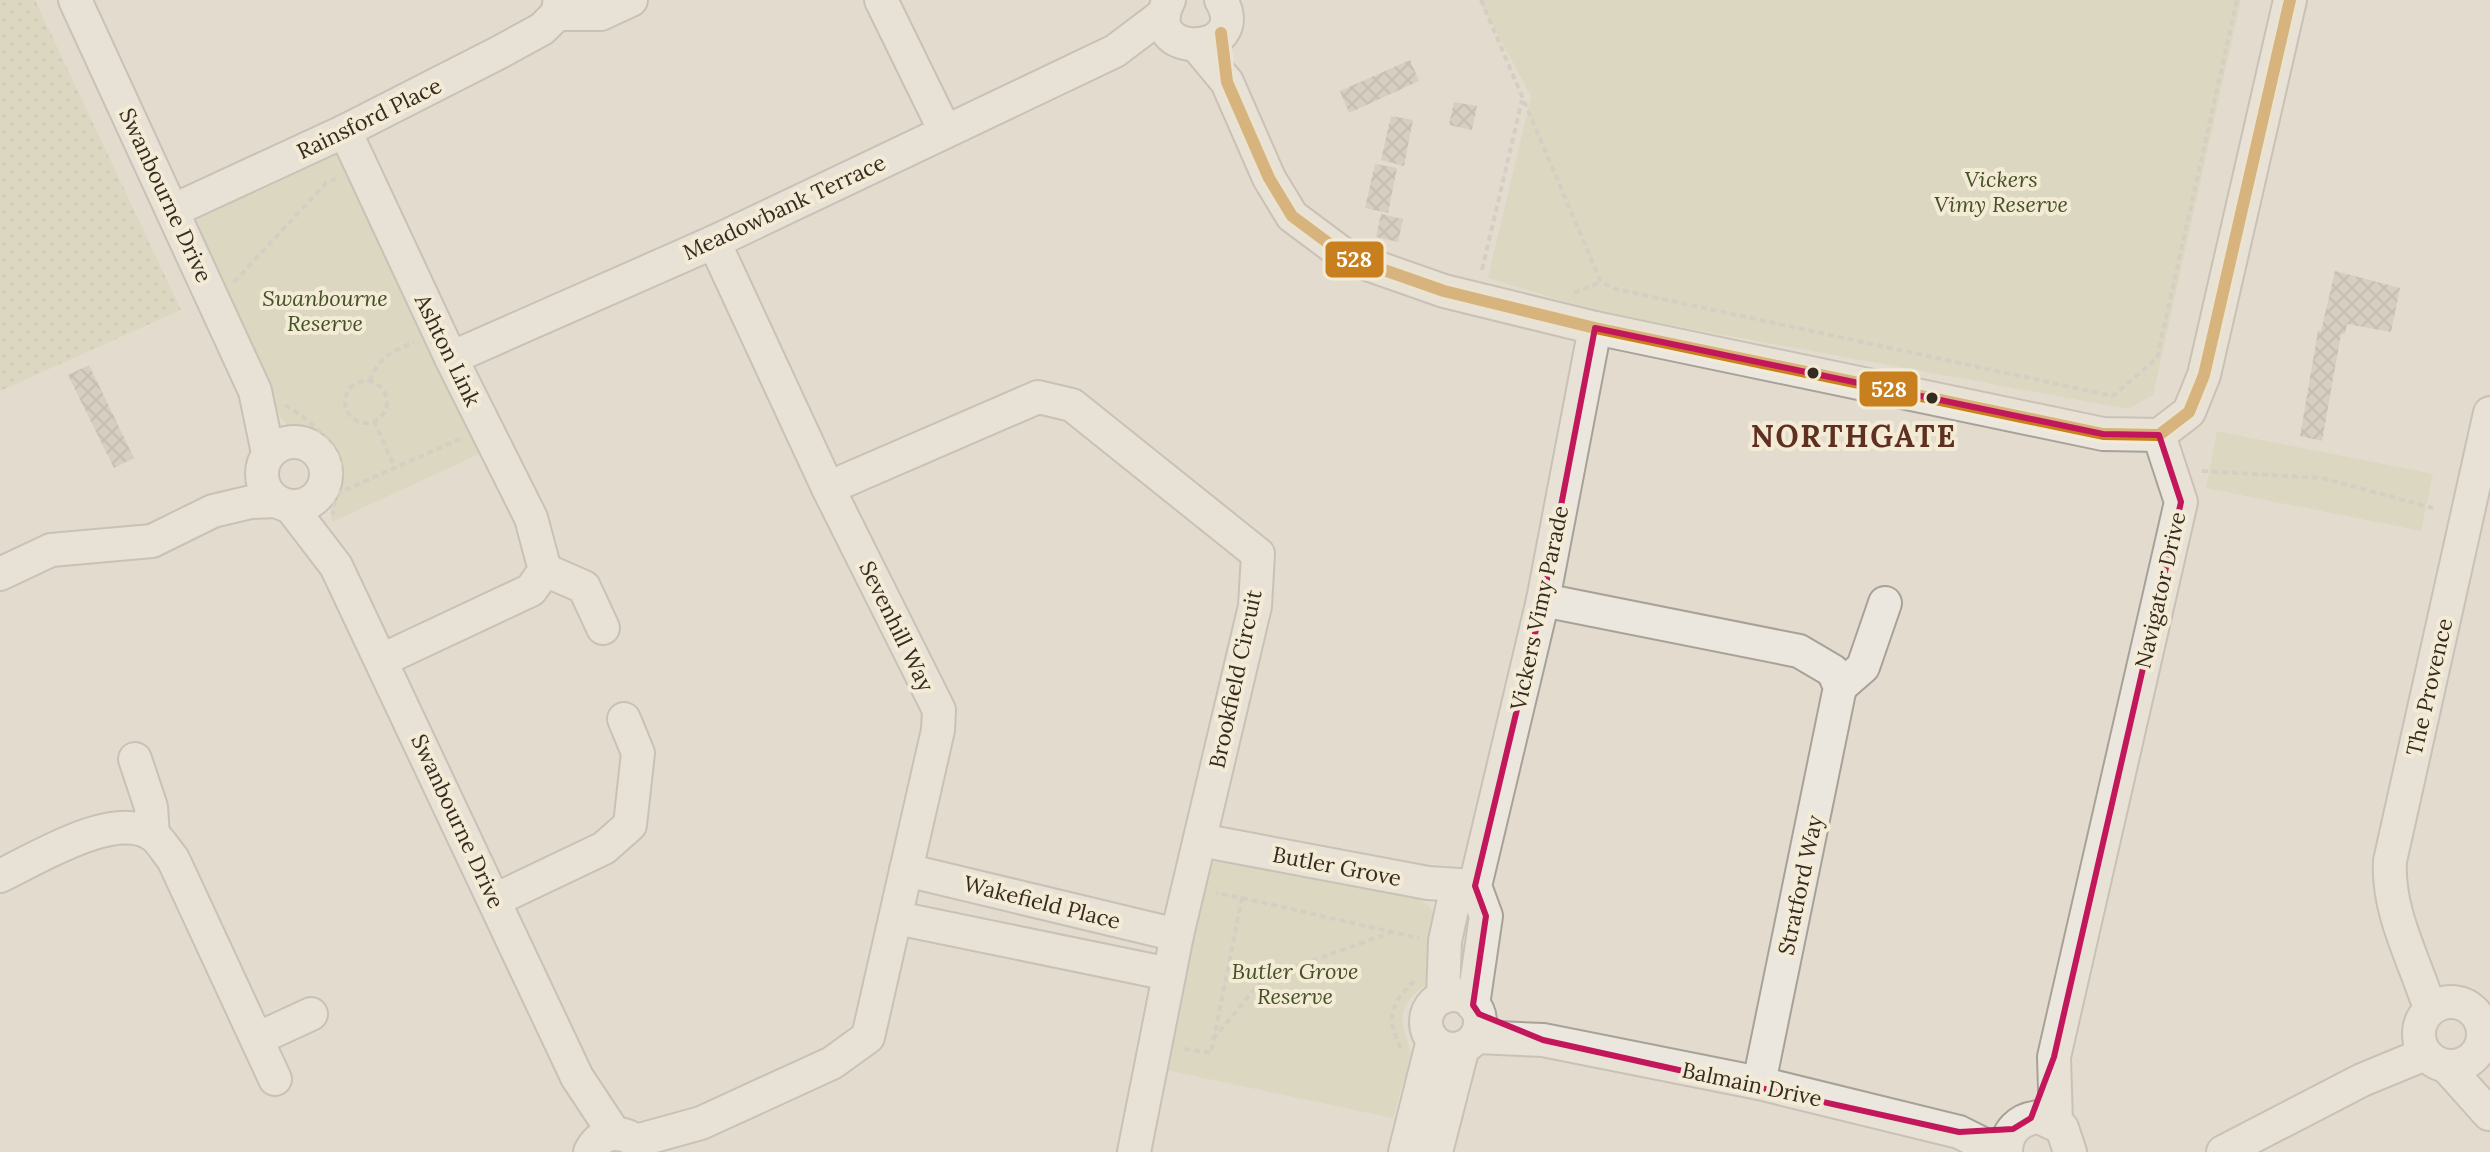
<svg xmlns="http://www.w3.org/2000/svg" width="2490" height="1152" font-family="Lora,serif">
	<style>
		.grass { fill: url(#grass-dots) }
		.park { fill: #d1d1b1 }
		.building { fill: url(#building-cross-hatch) }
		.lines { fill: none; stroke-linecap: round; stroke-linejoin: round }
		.minor-casing { stroke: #a8a197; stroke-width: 36 }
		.path { stroke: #c3beb6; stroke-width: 4; stroke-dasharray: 6 4; stroke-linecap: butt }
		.minor { stroke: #ebe7df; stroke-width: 32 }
		.bus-1-casing { stroke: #f3ebd5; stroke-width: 18 }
		.bus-1 { stroke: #c8801e; stroke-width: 12 }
		.marked { fill: none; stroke: #c2185b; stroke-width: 6; stroke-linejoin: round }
		.bus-dot { fill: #362b20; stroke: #f3ebd5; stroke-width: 3 }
		.labels { text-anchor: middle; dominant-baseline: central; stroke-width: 8; stroke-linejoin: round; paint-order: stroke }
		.street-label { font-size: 22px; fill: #362b20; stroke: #f3ebd5 }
		.park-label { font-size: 22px; font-style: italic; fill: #455128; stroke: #f3ebd5 }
		.district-label { font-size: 30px; font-weight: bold; letter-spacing: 2px; fill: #5f3022; stroke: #f3ebd5 }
		.line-badge { stroke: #f3ebd5; stroke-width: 3 }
		.badge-label { font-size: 22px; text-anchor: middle; font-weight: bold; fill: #fff }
	</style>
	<defs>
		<pattern id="grass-dots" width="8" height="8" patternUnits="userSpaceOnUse" patternTransform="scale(2)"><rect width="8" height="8" fill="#d1d1b1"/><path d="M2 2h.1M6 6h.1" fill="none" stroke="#b4b498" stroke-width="1.8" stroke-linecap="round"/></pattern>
		<pattern id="building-cross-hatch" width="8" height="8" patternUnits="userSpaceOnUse" patternTransform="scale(2)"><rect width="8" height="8" fill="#c6bcaf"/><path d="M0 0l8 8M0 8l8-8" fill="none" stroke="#a2998e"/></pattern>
	</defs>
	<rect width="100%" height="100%" fill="#e3dcce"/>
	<!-- grass -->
	<path class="grass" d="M0 0H35L181 310 0 391Z"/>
	<!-- park -->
	<g class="park">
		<path d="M1479 0H2241L2153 395 2128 409 1599 312 1488 278 1531 96Z"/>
		<path d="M331 151 346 157 486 451 332 522C325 493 346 460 318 440 304 430 291 433 281 418L195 234 197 213Z"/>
		<path d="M2217 431 2433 474 2421 531 2206 488Z"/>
		<path d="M1217 860 1417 897 1430 907 1435 917 1428 983C1382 1016 1412 1031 1414 1073L1403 1082 1393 1118 1161 1069 1209 866Z"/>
	</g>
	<!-- building -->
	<g class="building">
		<path d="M1410 60 1419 81 1349 113 1340 91Z"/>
		<path d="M1454 102 1477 106 1472 130 1449 125Z"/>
		<path d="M1391 116 1413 120 1404 166 1381 160Z"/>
		<path d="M1375 164 1397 168 1388 213 1365 208Z"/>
		<path d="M1381 214 1403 219 1398 242 1376 237Z"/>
		<path d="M2335 271 2400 288 2391 332 2347 324 2345 334H2341L2322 441 2300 436 2318 331H2321Z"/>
		<path d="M89 365 134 458 114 468 68 375Z"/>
	</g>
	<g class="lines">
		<!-- minor casing -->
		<g class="minor-casing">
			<g id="minor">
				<path d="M75 0 255 391 268 453"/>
				<path d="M881 0 945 131"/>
				<path d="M1169 0C1138 61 1254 57 1221 0"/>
				<path d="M557 14H601L631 0"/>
				<path d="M1197 46 1227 82 1269 178 1292 216 1347 257 1444 291 1595 328 2103 434 2159 435"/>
				<path d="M345 131 451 358 531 518 545 570 531 590 382 660"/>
				<path d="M174 210 345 131 498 53 542 29 557 14 560 0"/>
				<path d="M451 358 714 242 1115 51 1164 14"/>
				<path d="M2159 435 2189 412 2204 375 2290 0"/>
				<circle cx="294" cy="474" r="32"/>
				<path d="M828 488 1038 397 1072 405 1258 554 1255 606 1177 935 1134 1152"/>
				<path d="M290 506 336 566 577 1077 614 1133"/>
				<path d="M545 570 584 587 603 628"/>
				<path d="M0 574 51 550 152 541 213 511 251 502 276 501"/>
				<path d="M1543 600 1799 651 1833 671 1840 687 1759 1083"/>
				<path d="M1840 687 1863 667 1885 603"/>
				<path d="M135 759 151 807 153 835"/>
				<path d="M1200 840 1428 883 1475 886"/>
				<path d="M906 870 1177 935"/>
				<path d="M0 876C36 859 115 809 153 835 160 840 167 852 173 859L275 1079"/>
				<path d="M495 900 604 848 630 825 638 753 624 719"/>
				<path d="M897 918 1169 974"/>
				<circle cx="1453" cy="1022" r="27"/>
				<path d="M1443 997 1445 941 1453 904 1475 886"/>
				<circle cx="2451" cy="1034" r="32"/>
				<path d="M1473 1005 1486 916 1475 886 1543 600 1595 328"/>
				<path d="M2430 1009C2415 961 2387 912 2390 861L2490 413"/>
				<path d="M1476 1037 1543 1040 1759 1083 1959 1132 1999 1152"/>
				<path d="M257 1039 311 1014"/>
				<path d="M2447 1067 2489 1114"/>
				<path d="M2056 1122 2054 1057 2181 502 2159 435"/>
				<path d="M636 1141 701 1123 832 1063 868 1037 938 730 939 710 828 488 714 242"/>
				<path d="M590 1152C599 1134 615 1129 633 1139"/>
				<path d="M1405 1152 1433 1040"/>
				<path d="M1436 1152 1463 1047"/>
				<path d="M2006 1152C2006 1131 2019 1119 2039 1117L2062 1128 2070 1152"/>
				<path d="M2223 1152 2362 1080 2425 1054"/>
			</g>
		</g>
		<!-- path -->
		<g class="path">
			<path d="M1481 0 1601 282 1616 289 2113 396 2157 358 2237 0"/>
			<path d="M1482 270 1522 100"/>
			<path d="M234 282 326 183 337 178"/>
			<path d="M1574 293 1601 282"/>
			<path d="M370 381C378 357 392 352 414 342"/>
			<circle cx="366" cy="402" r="21"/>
			<path d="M285 405C305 416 342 446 341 471 340 486 333 501 333 515"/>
			<path d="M374 421 395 468"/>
			<path d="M2202 471 2322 478 2433 508"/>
			<path d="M336 494 462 438"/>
			<path d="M1242 898 1419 938"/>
			<path d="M1213 1039 1258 985 1270 976 1392 932"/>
			<path d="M1401 1048C1385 1017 1391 1003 1415 980"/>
			<path d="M1184 1049 1211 1053 1242 898 1216 893"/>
		</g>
		<!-- minor -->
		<use href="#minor" class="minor"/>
		<!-- bus-1 casing -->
		<g class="bus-1-casing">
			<g id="bus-1">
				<path d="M1221 33 1227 82 1269 178 1292 216 1347 257 1444 291 1595 328 2103 434 2159 435"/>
				<path d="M2159 435 2189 412 2204 375 2290 0"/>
			</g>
		</g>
		<!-- bus-1 -->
		<use href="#bus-1" class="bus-1"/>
	</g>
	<!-- marked area -->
	<path d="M0 0H2490V1152H0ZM1595 328 2103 434 2159 435 2181 502 2054 1057 2031 1118 2013 1129 1959 1132 1543 1040 1479 1014 1473 1005 1486 916 1475 886 1543 600Z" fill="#e3dcce" fill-opacity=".55" fill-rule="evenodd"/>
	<path class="marked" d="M1595 328 2103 434 2159 435 2181 502 2054 1057 2031 1118 2013 1129 1959 1132 1543 1040 1479 1014 1473 1005 1486 916 1475 886 1543 600Z"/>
	<!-- markers -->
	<g class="bus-dot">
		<circle cx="1813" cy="373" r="7"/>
		<circle cx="1932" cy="398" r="7"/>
	</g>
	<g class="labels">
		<!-- street labels -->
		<g class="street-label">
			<text transform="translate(369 118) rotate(-26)">Rainsford Place</text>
			<text transform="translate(166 195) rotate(65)">Swanbourne Drive</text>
			<text transform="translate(784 207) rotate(-25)">Meadowbank Terrace</text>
			<text transform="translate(448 350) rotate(64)">Ashton Link</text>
			<text transform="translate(2160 590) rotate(-77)">Navigator Drive</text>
			<text transform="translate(1539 608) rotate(-78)">Vickers Vimy Parade</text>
			<text transform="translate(897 626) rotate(64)">Sevenhill Way</text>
			<text transform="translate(1235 679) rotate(-78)">Brookfield Circuit</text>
			<text transform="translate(2429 687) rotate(-77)">The Provence</text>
			<text transform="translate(458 821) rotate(65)">Swanbourne Drive</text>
			<text transform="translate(1337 866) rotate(11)">Butler Grove</text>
			<text transform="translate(1800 885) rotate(-78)">Stratford Way</text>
			<text transform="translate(1042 902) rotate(14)">Wakefield Place</text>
			<text transform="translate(1752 1084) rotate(12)">Balmain Drive</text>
		</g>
		<!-- park labels -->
		<g class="park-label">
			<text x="2001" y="179">Vickers<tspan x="2001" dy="25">Vimy Reserve</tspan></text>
			<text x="325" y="298">Swanbourne<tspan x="325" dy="25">Reserve</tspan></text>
			<text x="1295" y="971">Butler Grove<tspan x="1295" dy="25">Reserve</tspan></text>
		</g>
		<!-- district labels -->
		<g class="district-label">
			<text x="1854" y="436">NORTHGATE</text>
		</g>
	</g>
	<g class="line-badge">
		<rect x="1324" y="240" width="61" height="39" rx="8" fill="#c8801e"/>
		<rect x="1858" y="370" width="61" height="38" rx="8" fill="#c8801e"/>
	</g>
	<g class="badge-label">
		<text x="1354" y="267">528</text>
		<text x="1889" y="397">528</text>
	</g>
</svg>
